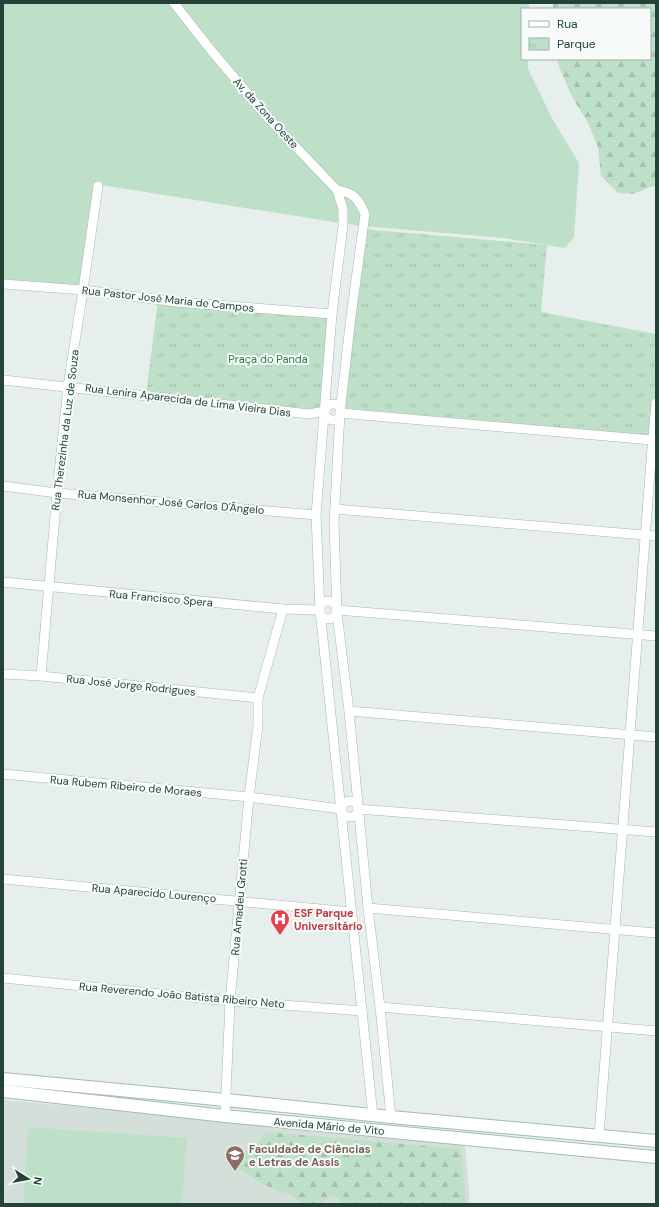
<svg xmlns="http://www.w3.org/2000/svg" width="659" height="1207" font-family="'DM Sans',sans-serif">
	<style>
		.built { fill: #d4dfda }
		.grass { fill: #bfe0c8 }
		.forest { fill: url(#forest-firs) }
		.park { fill: url(#park-tufts) }
		.lines { fill: none; stroke-linecap: round; stroke-linejoin: round }
		.minor-casing { stroke: #a8b8b2; stroke-width: 10 }
		.secondary-casing { stroke: #a4bbb3; stroke-width: 14 }
		.minor { stroke: #fff; stroke-width: 9 }
		.secondary { stroke: #fff; stroke-width: 12 }
		.labels { text-anchor: middle; dominant-baseline: central; stroke-width: 4; stroke-linejoin: round; paint-order: stroke }
		.street-label { font-size: 11px; fill: #24423a; stroke: #f7fbf9 }
		.park-label { font-size: 11px; fill: #2d7a4b; stroke: #f7fbf9 }
		.health-label { font-size: 11px; font-weight: bold; fill: #be3a42; stroke: #f7fbf9; text-anchor: start }
		.education-label { font-size: 11px; font-weight: bold; fill: #785e54; stroke: #f7fbf9; text-anchor: start }
	</style>
	<defs>
		<pattern id="forest-firs" width="22" height="20" patternUnits="userSpaceOnUse"><rect width="22" height="20" fill="#bfe0c8"/><path d="M5 1l3.5 6h-7zM16 11l3.5 6h-7z" fill="#a4c1ad"/></pattern>
		<pattern id="park-tufts" width="24" height="20" patternUnits="userSpaceOnUse"><rect width="24" height="20" fill="#bfe0c8"/><path d="M3 7l-1-3M5 7V3M7 7l1-3M15 17l-1-3M17 17v-4M19 17l1-3" fill="none" stroke="#a4c1ad"/></pattern>
	</defs>
	<rect width="100%" height="100%" fill="#e6efeb"/>
	<!-- built -->
	<path class="built" d="M3 1100 465 1141 470 1204H3Z"/>
	<!-- grass -->
	<g class="grass">
		<path d="M3 3H529V9H522V59H528V69L553 120 579 163 574 237 565 248 503 238 362 226 340 223 95 184 81 289 3 282Z"/>
		<path d="M28 1127 187 1138 182 1204H23Z"/>
	</g>
	<!-- forest -->
	<g class="forest">
		<path d="M553 3H656V186L650 187 634 194 618 193 601 176 598 147 587 121 572 97 558 64 557 59H650V9H553Z"/>
		<path d="M267 1132 461 1149 466 1204H339V1198L329 1196 322 1204H300L292 1195 277 1191 261 1183 239 1169V1159L248 1148 258 1143Z"/>
	</g>
	<!-- park -->
	<g class="park">
		<path d="M363 229 547 245 541 312 656 334V436L342 408Z"/>
		<path d="M158 300 332 314 326 409 309 414 146 395Z"/>
	</g>
	<g class="lines">
		<!-- minor casing -->
		<g class="minor-casing">
			<g id="minor">
				<path d="M174 3 210 49 271 121 337 190 343 209V226L332 314 316 515 320 610 373 1116"/>
				<path d="M337 190C354 193 358 198 365 214L351 316 340 413 334 524 337 613 349 711 368 908 380 1007 391 1117"/>
				<path d="M3 284 83 290 177 302 332 314"/>
				<path d="M3 380 309 414 325 411"/>
				<circle cx="333" cy="412" r="8"/>
				<path d="M340 413 652 440"/>
				<path d="M3 486 57 493 316 515"/>
				<path d="M335 509 656 536"/>
				<path d="M3 582 283 609 320 610"/>
				<circle cx="328" cy="610" r="9"/>
				<path d="M337 610 656 636"/>
				<path d="M3 674 41 676 258 698"/>
				<path d="M41 676 57 493 68 386 83 290 98 186"/>
				<path d="M349 711 656 737"/>
				<path d="M3 774 249 797 341 809"/>
				<circle cx="350" cy="809" r="8"/>
				<path d="M358 809 656 832"/>
				<path d="M3 879 352 912"/>
				<path d="M368 908 656 933"/>
				<path d="M3 978 230 1001 362 1011"/>
				<path d="M380 1007 656 1031"/>
				<path d="M225 1116 230 1001 249 797 258 725V698L283 609"/>
				<path d="M599 1136 652 448 656 403"/>
			</g>
		</g>
		<!-- secondary casing -->
		<g class="secondary-casing">
			<g id="secondary">
				<path d="M3 1079 226 1100 391 1117 656 1141"/>
				<path d="M3 1091 225 1116 656 1157"/>
			</g>
		</g>
		<!-- minor -->
		<use href="#minor" class="minor"/>
		<!-- secondary -->
		<use href="#secondary" class="secondary"/>
	</g>
	<!-- icons -->
	<defs>
		<g id="hospital-pin" transform="scale(1)"><path d="M0 17L-7.5 6A9.5 9.5 0 1 1 7.5 6Z" fill="#e0444e" stroke="#f7fbf9"/><path d="M-5-5h3v3.5h4V-5h3V5h-3V1.5h-4V5h-3Z" fill="#fff"/></g>
		<g id="university-pin" transform="scale(1)"><path d="M0 17L-7.5 6A9.5 9.5 0 1 1 7.5 6Z" fill="#8d6e63" stroke="#f7fbf9"/><path d="M0-5L7-2L0 1L-7-2ZM-4 1L0 2.5L4 1V4Q0 6-4 4Z" fill="#fff"/></g>
	</defs>
	<g fill-rule="evenodd">
		<use href="#hospital-pin" x="280" y="919"/>
		<use href="#university-pin" x="235" y="1155"/>
	</g>
	<g class="labels">
		<!-- street labels -->
		<g class="street-label">
			<text transform="translate(266 113) rotate(48)">Av, da Zona Oeste</text>
			<text transform="translate(168 299) rotate(6)">Rua Pastor José Maria de Campos</text>
			<text transform="translate(188 400) rotate(7)">Rua Lenira Aparecida de Lima Vieira Dias</text>
			<text transform="translate(65 430) rotate(-83)">Rua Therezinha da Luz de Souza</text>
			<text transform="translate(171 502) rotate(5)">Rua Monsenhor José Carlos D'Ângelo</text>
			<text transform="translate(161 598) rotate(5)">Rua Francisco Spera</text>
			<text transform="translate(131 685) rotate(6)">Rua José Jorge Rodrigues</text>
			<text transform="translate(126 786) rotate(5)">Rua Rubem Ribeiro de Moraes</text>
			<text transform="translate(154 893) rotate(5)">Rua Aparecido Lourenço</text>
			<text transform="translate(239 907) rotate(-85)">Rua Amadeu Grotti</text>
			<text transform="translate(182 995) rotate(5)">Rua Reverendo João Batista Ribeiro Neto</text>
			<text transform="translate(329 1126) rotate(5)">Avenida Mário de Vito</text>
		</g>
		<!-- park labels -->
		<g class="park-label">
			<text x="268" y="359">Praça do Panda</text>
		</g>
		<!-- health labels -->
		<g class="health-label">
			<text x="294" y="913">ESF Parque<tspan x="294" dy="13">Universitário</tspan></text>
		</g>
		<!-- education labels -->
		<g class="education-label">
			<text x="249" y="1149">Faculdade de Ciências<tspan x="249" dy="13">e Letras de Assis</tspan></text>
		</g>
	</g>
	<!-- border -->
	<rect width="659" height="1207" fill="none" stroke="#24423a" stroke-width="8"/>
	<!-- legend -->
	<rect x="521" y="8" width="130" height="52" fill="#f7fbf9" stroke="#a3b1ad"/>
	<rect x="529" y="21" width="20" height="6" fill="#ffffff" stroke="#a3b1ad"/>
	<text x="557" y="28" font-size="12" fill="#24423a">Rua</text>
	<rect x="529" y="38" width="20" height="12" fill="url(#park-tufts)" stroke="#a3b1ad"/>
	<text x="557" y="48" font-size="12" fill="#24423a">Parque</text>
	<!-- north arrow -->
	<g transform="translate(28 1179) rotate(101)" stroke="#f7fbf9" stroke-width="3" paint-order="stroke">
	<path d="M0-3L7 15L0 10L-7 15Z" fill="#24423a"/>
	<text y="-6" font-size="11" font-weight="bold" text-anchor="middle" fill="#24423a">N</text>
	</g>
</svg>
